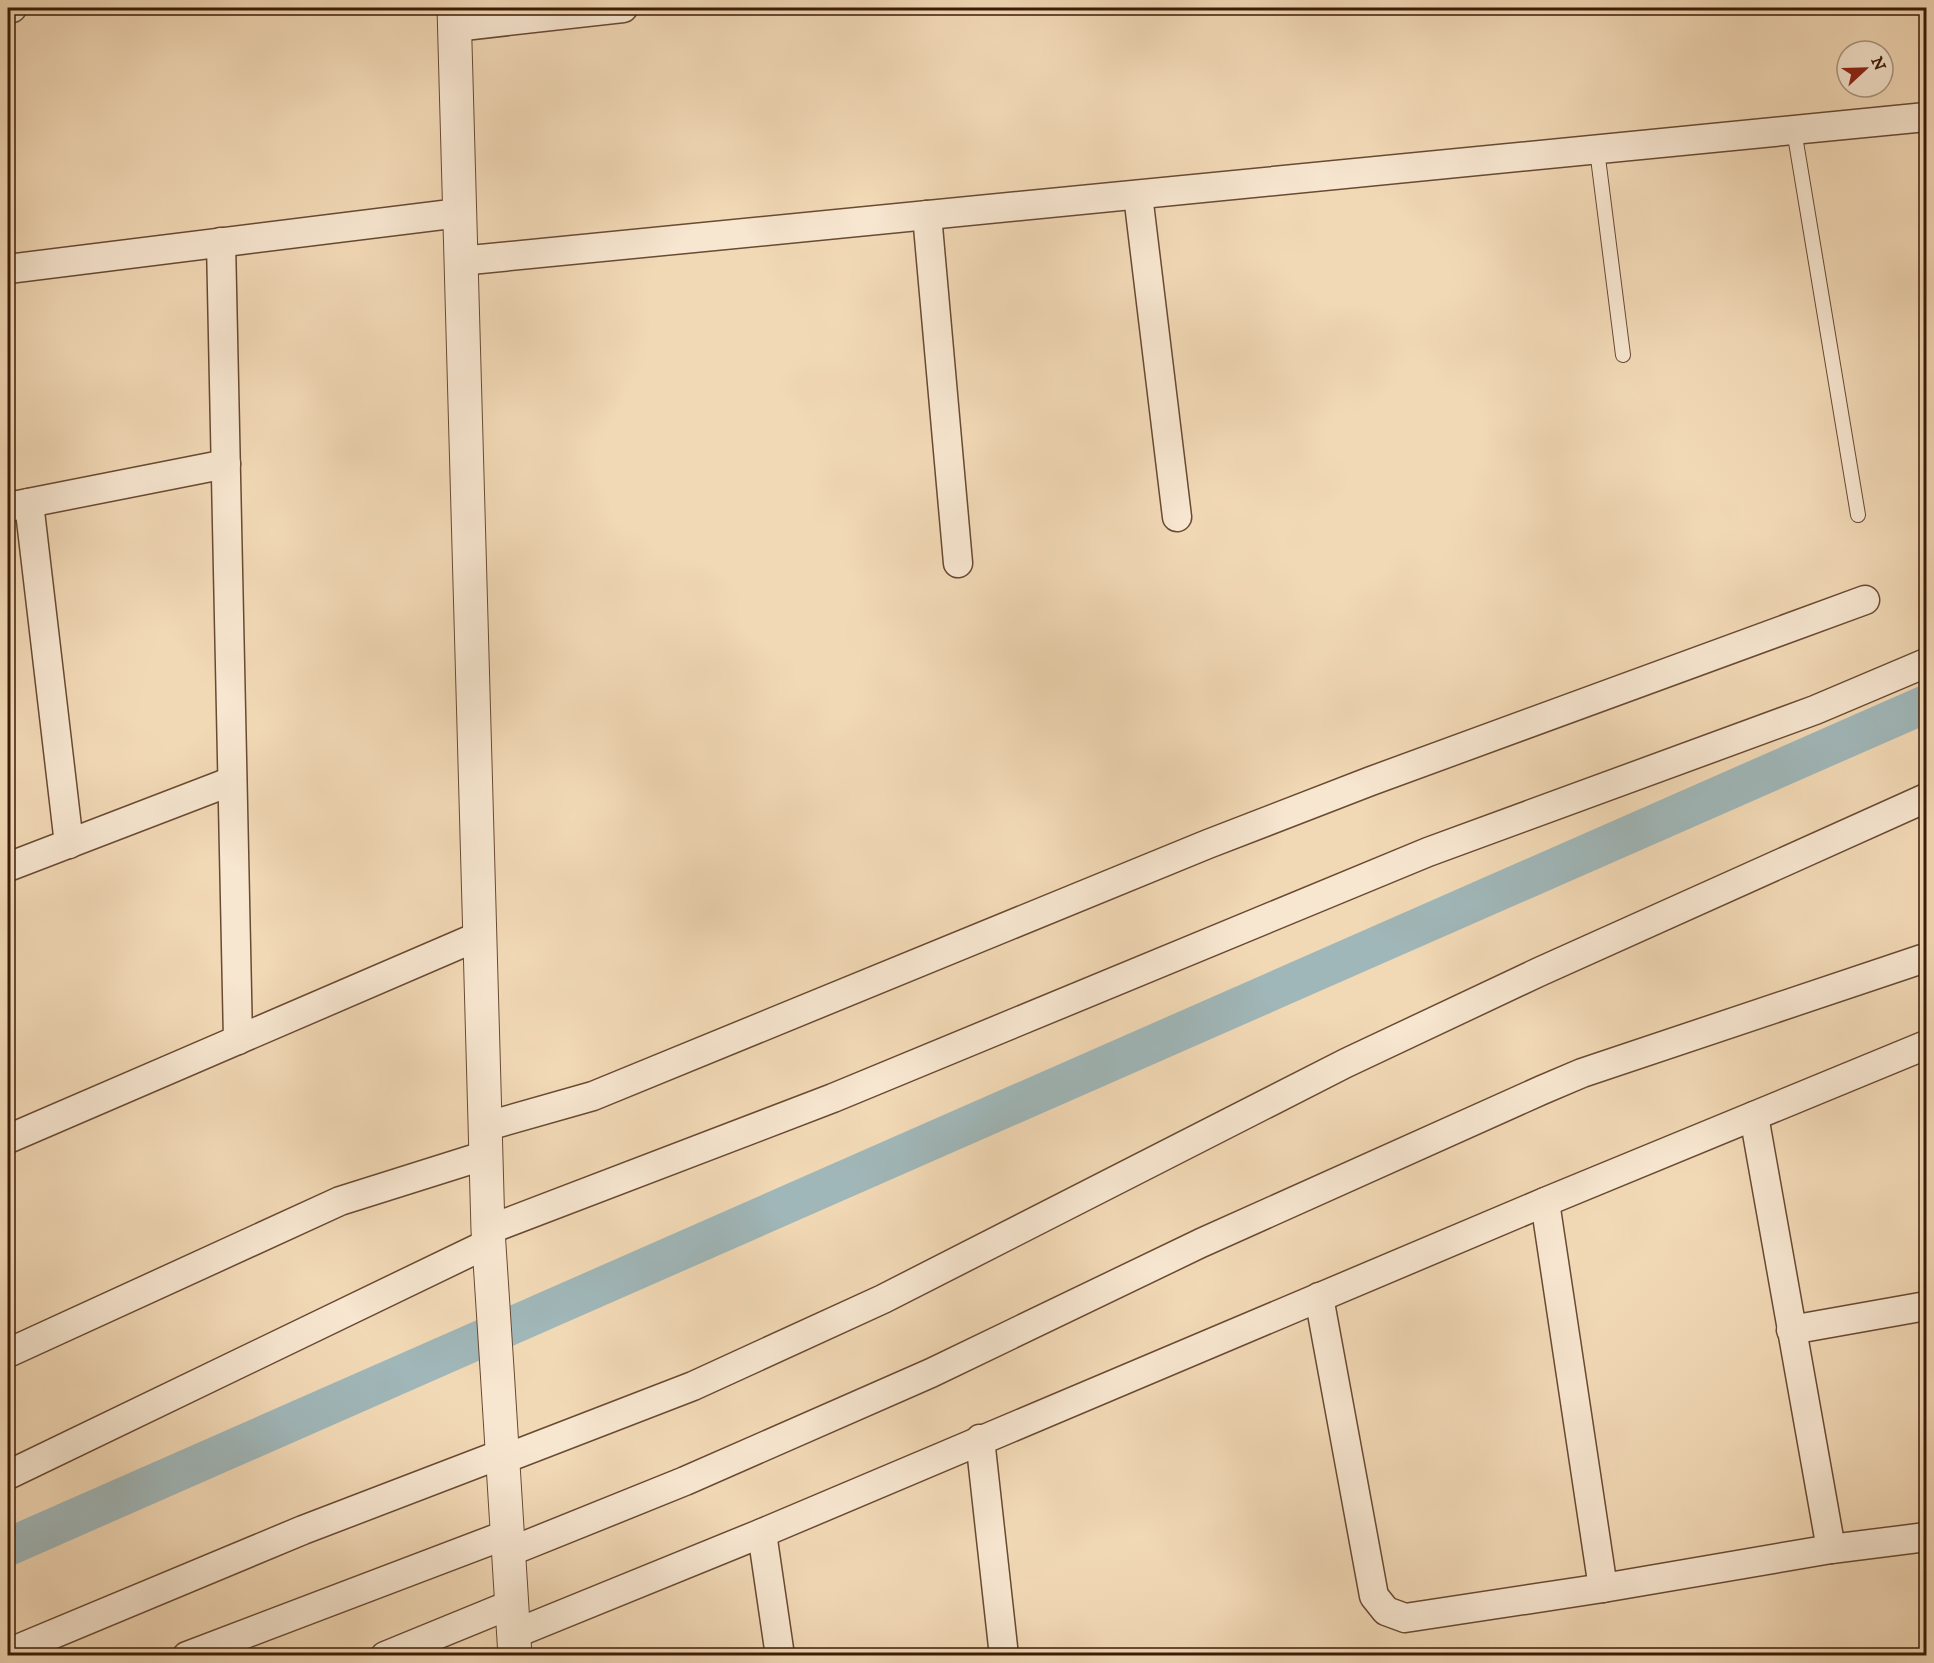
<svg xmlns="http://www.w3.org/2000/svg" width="1934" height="1663" font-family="'IM FELL DW Pica',serif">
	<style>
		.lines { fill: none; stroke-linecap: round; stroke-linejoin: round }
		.canal { stroke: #a0b7b9; stroke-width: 38 }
		.service-casing { stroke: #694a32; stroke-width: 16 }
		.minor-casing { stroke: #694a32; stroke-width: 31 }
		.tertiary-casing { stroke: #694a32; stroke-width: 35 }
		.service { stroke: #f7e6d0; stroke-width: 14 }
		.minor { stroke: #f7e6d0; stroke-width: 28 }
		.tertiary { stroke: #f7e6d0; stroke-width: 33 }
	</style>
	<rect width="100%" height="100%" fill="#f2d9b6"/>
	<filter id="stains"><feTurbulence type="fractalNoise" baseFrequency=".00333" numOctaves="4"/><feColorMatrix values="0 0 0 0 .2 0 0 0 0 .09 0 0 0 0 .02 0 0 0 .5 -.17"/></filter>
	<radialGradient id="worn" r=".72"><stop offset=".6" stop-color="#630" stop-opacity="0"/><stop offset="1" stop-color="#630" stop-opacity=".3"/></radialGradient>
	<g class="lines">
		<!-- canal -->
		<path class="canal" d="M8 1547 1926 704"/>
		<!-- service casing -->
		<g class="service-casing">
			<g id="service">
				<path d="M1794 130 1858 515"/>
				<path d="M1597 150 1623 355"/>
			</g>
		</g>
		<!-- minor casing -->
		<g class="minor-casing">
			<g id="minor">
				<path d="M8 8H12"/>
				<path d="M455 27 623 8"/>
				<path d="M1138 195 1177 517"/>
				<path d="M927 215 958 563"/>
				<path d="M221 242 238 1040"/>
				<path d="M460 261 1926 117"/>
				<path d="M8 269 459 213"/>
				<path d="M29 503 69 844"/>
				<path d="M8 507 226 464"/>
				<path d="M8 867 232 781"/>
				<path d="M1754 1116 1831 1549"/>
				<path d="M484 1127 593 1096 1208 844 1371 781 1865 600"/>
				<path d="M8 1139 479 936"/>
				<path d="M1545 1202 1603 1588"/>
				<path d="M488 1230 833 1098 1428 852 1815 710 1926 663"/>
				<path d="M1319 1297 1374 1596 1386 1611 1405 1618 1603 1588 1831 1549 1926 1537"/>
				<path d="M1791 1330 1926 1306"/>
				<path d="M8 1353 340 1201 486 1155"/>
				<path d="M980 1439 1004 1656"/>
				<path d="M504 1459 693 1386 883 1299 1346 1063 1539 972 1926 798"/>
				<path d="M8 1475 489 1243"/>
				<path d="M762 1533 780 1656"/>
				<path d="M509 1552 685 1481 931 1373 1201 1243 1542 1090 1582 1073 1922 959 1926 960"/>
				<path d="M514 1634 762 1533 1545 1202 1926 1045"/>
				<path d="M8 1653 303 1530 504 1453"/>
				<path d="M187 1656 508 1534"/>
				<path d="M385 1656 512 1604"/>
			</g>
		</g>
		<!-- tertiary casing -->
		<g class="tertiary-casing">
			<path id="tertiary" d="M454 8 488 1230C497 1372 507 1514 515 1656"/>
		</g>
		<!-- service -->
		<use href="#service" class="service"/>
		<!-- minor -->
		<use href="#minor" class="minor"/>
		<!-- tertiary -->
		<use href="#tertiary" class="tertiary"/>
	</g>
	<!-- margin -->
	<rect width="1934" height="1663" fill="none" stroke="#f2d9b6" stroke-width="30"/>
	<rect x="9" y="9" width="1916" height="1645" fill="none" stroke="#3b1b06" stroke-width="3"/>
	<rect x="15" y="15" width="1904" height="1633" fill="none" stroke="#3b1b06" stroke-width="1.5"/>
	<!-- north arrow -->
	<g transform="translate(1865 69) rotate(68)"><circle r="28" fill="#f7e6d0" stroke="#ac957f" stroke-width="1.5"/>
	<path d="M0-4.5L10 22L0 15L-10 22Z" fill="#8f2418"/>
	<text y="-9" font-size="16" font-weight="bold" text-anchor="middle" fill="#3b1b06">N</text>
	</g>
	<rect width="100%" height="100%" filter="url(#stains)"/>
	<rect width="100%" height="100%" fill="url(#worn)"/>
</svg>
